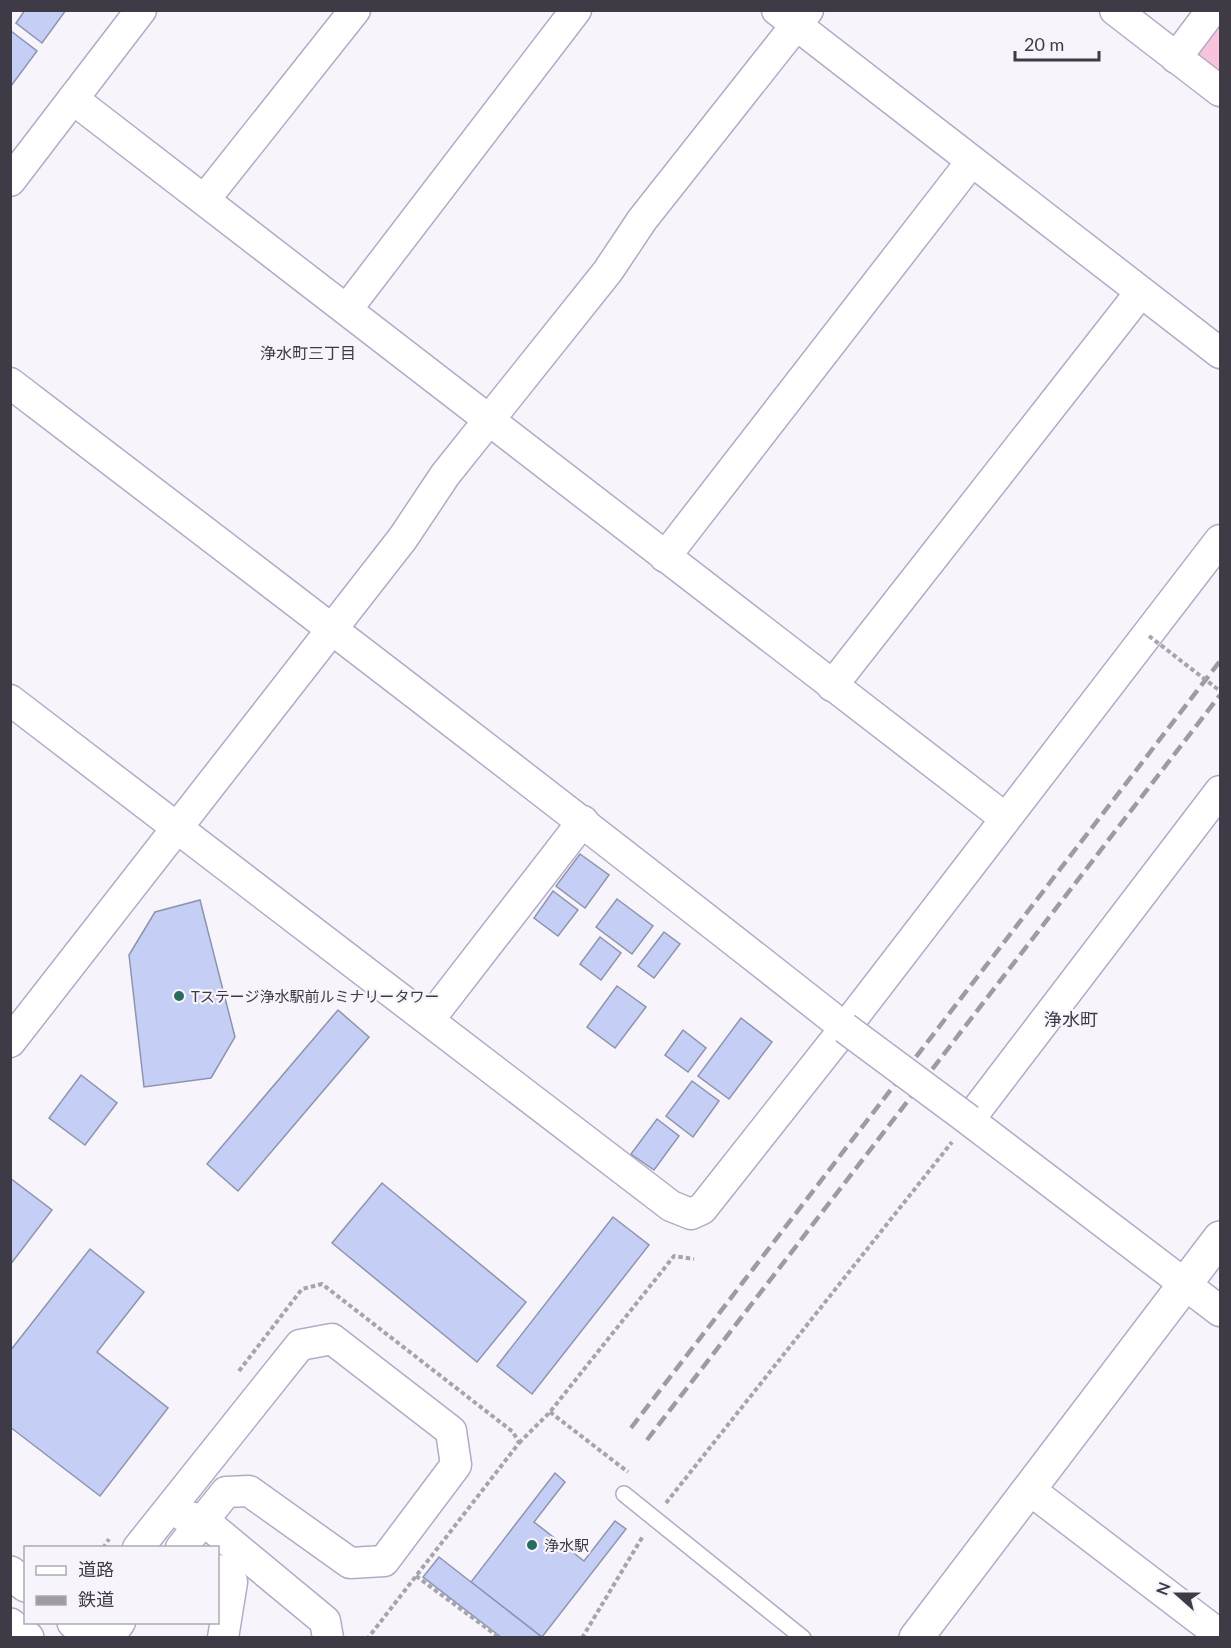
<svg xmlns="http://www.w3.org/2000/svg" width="1231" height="1648" font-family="Lato,'Noto Sans JP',sans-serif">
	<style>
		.green { fill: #f8c4db }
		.building { fill: #c5cef4; stroke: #8e94b0; stroke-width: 1.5 }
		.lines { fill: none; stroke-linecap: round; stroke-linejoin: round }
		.lane-casing { stroke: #b4aac7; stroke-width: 18 }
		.street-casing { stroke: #b4aac7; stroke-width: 33 }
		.secondary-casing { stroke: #b4aac7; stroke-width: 36 }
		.path { stroke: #a6a4ac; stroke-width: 4; stroke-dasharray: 4.5 3; stroke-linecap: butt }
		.lane { stroke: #fff; stroke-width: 15 }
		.street { stroke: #fff; stroke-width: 30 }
		.secondary { stroke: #fff; stroke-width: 33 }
		.rail { stroke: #9e9ba4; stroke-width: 4.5; stroke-dasharray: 12 6; stroke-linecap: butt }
		.street-bridge-casing { stroke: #b4aac7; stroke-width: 33; stroke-linecap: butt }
		.path-bridge { stroke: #a6a4ac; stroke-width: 4; stroke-dasharray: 4.5 3; stroke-linecap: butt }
		.street-bridge { stroke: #fff; stroke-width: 30 }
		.poi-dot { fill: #296c5e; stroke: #f7f5fb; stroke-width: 2 }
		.labels { text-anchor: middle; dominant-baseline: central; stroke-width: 4.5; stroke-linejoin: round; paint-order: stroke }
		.poi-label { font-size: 15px; fill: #3e3a46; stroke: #f7f5fb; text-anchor: start }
		.neighbourhood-label { font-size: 16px; fill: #3e3a46; stroke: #f7f5fb }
		.quarter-label { font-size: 18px; fill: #3e3a46; stroke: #f7f5fb }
	</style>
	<rect width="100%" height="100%" fill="#f7f5fb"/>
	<!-- green -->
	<path class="green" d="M1220 20V72L1196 53Z"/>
	<!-- building -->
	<g class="building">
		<path d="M25 10H66L42 43 16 23Z"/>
		<path d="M11 31 37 51 11 86 10 32Z"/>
		<path d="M580 854 609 875 585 908 556 886Z"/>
		<path d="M553 891 578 910 558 936 534 918Z"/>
		<path d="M617 899 653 926 632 954 596 927Z"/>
		<path d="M200 900 235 1037 211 1078 144 1087 129 955 155 912Z"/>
		<path d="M664 932 680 944 654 978 638 966Z"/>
		<path d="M600 937 621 953 601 980 580 964Z"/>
		<path d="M617 986 646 1007 615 1048 587 1027Z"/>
		<path d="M338 1010 369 1037 238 1191 207 1164Z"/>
		<path d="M741 1018 772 1042 729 1099 698 1076Z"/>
		<path d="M683 1030 706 1048 688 1072 665 1055Z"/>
		<path d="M81 1075 117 1103 85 1145 49 1118Z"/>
		<path d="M692 1081 719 1101 693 1137 666 1116Z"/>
		<path d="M657 1119 679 1136 654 1170 631 1154Z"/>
		<path d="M10 1178 52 1210 10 1265Z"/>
		<path d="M382 1183 526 1302 477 1362 332 1243Z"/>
		<path d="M613 1217 649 1245 532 1394 497 1366Z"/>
		<path d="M90 1249 144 1292 97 1352 168 1408 100 1496 10 1427V1351Z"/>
		<path d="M555 1473 565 1482 534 1522 584 1561 615 1521 626 1529 542 1637 471 1582Z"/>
		<path d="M439 1557 471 1582 543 1638H502L423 1577Z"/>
	</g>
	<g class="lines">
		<!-- lane casing -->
		<g class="lane-casing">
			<path id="lane" d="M624 1494 803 1638"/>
		</g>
		<!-- street casing -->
		<g class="street-casing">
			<g id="street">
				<path d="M777 10 1220 353"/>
				<path d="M1115 10 1220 91"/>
				<path d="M1176 58 1212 10"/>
				<path d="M73 99 1005 818"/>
				<path d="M10 181 141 10"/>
				<path d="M205 199 355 10"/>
				<path d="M347 309 576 10"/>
				<path d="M10 383C290 597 569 810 845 1028"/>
				<path d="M665 557 971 162"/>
				<path d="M832 686 1140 293"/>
				<path d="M10 700 671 1206 691 1214 702 1209 845 1028 1220 540"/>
				<path d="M1220 791 969 1120 1220 1311"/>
				<path d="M429 1020 583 821"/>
				<path d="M10 1042 403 538 445 475 608 271 642 220 808 10"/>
				<path d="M1030 1490 1220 1635"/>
				<path d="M184 1516 203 1520 325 1621 328 1638"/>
				<path d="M138 1548 300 1345 332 1339 451 1431 456 1465 384 1561 350 1563 249 1491 226 1492 181 1548"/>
				<path d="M218 1570 232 1582 223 1638"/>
				<path d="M108 1638 120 1622"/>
			</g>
		</g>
		<!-- secondary casing -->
		<g class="secondary-casing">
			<g id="secondary">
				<path d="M10 1573 26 1585"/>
				<path d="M74 1622 94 1638"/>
				<path d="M10 1625 27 1638"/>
				<path d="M916 1638 1220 1238"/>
			</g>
		</g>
		<!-- path -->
		<g class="path">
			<path d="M239 1371 302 1289 322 1284 513 1432 519 1443 368 1638"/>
			<path d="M550 1412 628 1472"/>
			<path d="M519 1443 550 1412 674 1256 694 1259"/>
			<path d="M666 1503 952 1142"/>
			<path d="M103 1548 109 1539"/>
			<path d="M416 1576 500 1638"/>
			<path d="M582 1638 643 1536"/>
		</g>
		<!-- lane -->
		<use href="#lane" class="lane"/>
		<!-- street -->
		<use href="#street" class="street"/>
		<!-- secondary -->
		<use href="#secondary" class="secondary"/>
		<!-- rail -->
		<g class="rail">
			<path d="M631 1428 1220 661"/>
			<path d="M647 1440 1220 695"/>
		</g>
		<!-- street-bridge casing -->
		<g class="street-bridge-casing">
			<path id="street-bridge" d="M845 1028 969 1120"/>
		</g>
		<!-- path-bridge -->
		<path class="path-bridge" d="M1149 636 1220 691"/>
		<!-- street-bridge -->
		<use href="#street-bridge" class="street-bridge"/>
	</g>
	<!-- markers -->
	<g class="poi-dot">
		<circle cx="179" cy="996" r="6"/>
		<circle cx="532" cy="1545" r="6"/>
	</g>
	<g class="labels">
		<!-- poi labels -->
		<g class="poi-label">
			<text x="191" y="996">Tステージ浄水駅前ルミナリータワー</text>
			<text x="544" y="1545">浄水駅</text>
		</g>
		<!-- neighbourhood labels -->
		<g class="neighbourhood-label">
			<text x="308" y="352">浄水町三丁目</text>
		</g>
		<!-- quarter labels -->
		<g class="quarter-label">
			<text x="1071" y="1019">浄水町</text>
		</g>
	</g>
	<!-- border -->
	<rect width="1231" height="1648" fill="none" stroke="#3e3a46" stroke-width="24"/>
	<!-- legend -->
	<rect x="24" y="1546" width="195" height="78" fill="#f7f5fb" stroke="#adaab3" stroke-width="1.5"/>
	<rect x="36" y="1566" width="30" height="9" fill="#ffffff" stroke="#adaab3" stroke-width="1.5"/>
	<text x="78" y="1576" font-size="18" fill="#3e3a46">道路</text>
	<rect x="36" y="1596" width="30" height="9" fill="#9e9ba4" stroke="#adaab3" stroke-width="1.5"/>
	<text x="78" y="1606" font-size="18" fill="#3e3a46">鉄道</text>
	<!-- north arrow -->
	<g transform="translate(1177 1594) rotate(291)" stroke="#f7f5fb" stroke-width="4.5" paint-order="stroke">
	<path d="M0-4.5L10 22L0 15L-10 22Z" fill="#3e3a46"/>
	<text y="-9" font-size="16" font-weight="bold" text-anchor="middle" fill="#3e3a46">N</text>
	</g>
	<!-- scale -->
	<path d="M1015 51v9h84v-9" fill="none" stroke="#3e3a46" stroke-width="3"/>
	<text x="1024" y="51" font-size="18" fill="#3e3a46" stroke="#f7f5fb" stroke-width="4.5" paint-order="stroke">20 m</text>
</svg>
